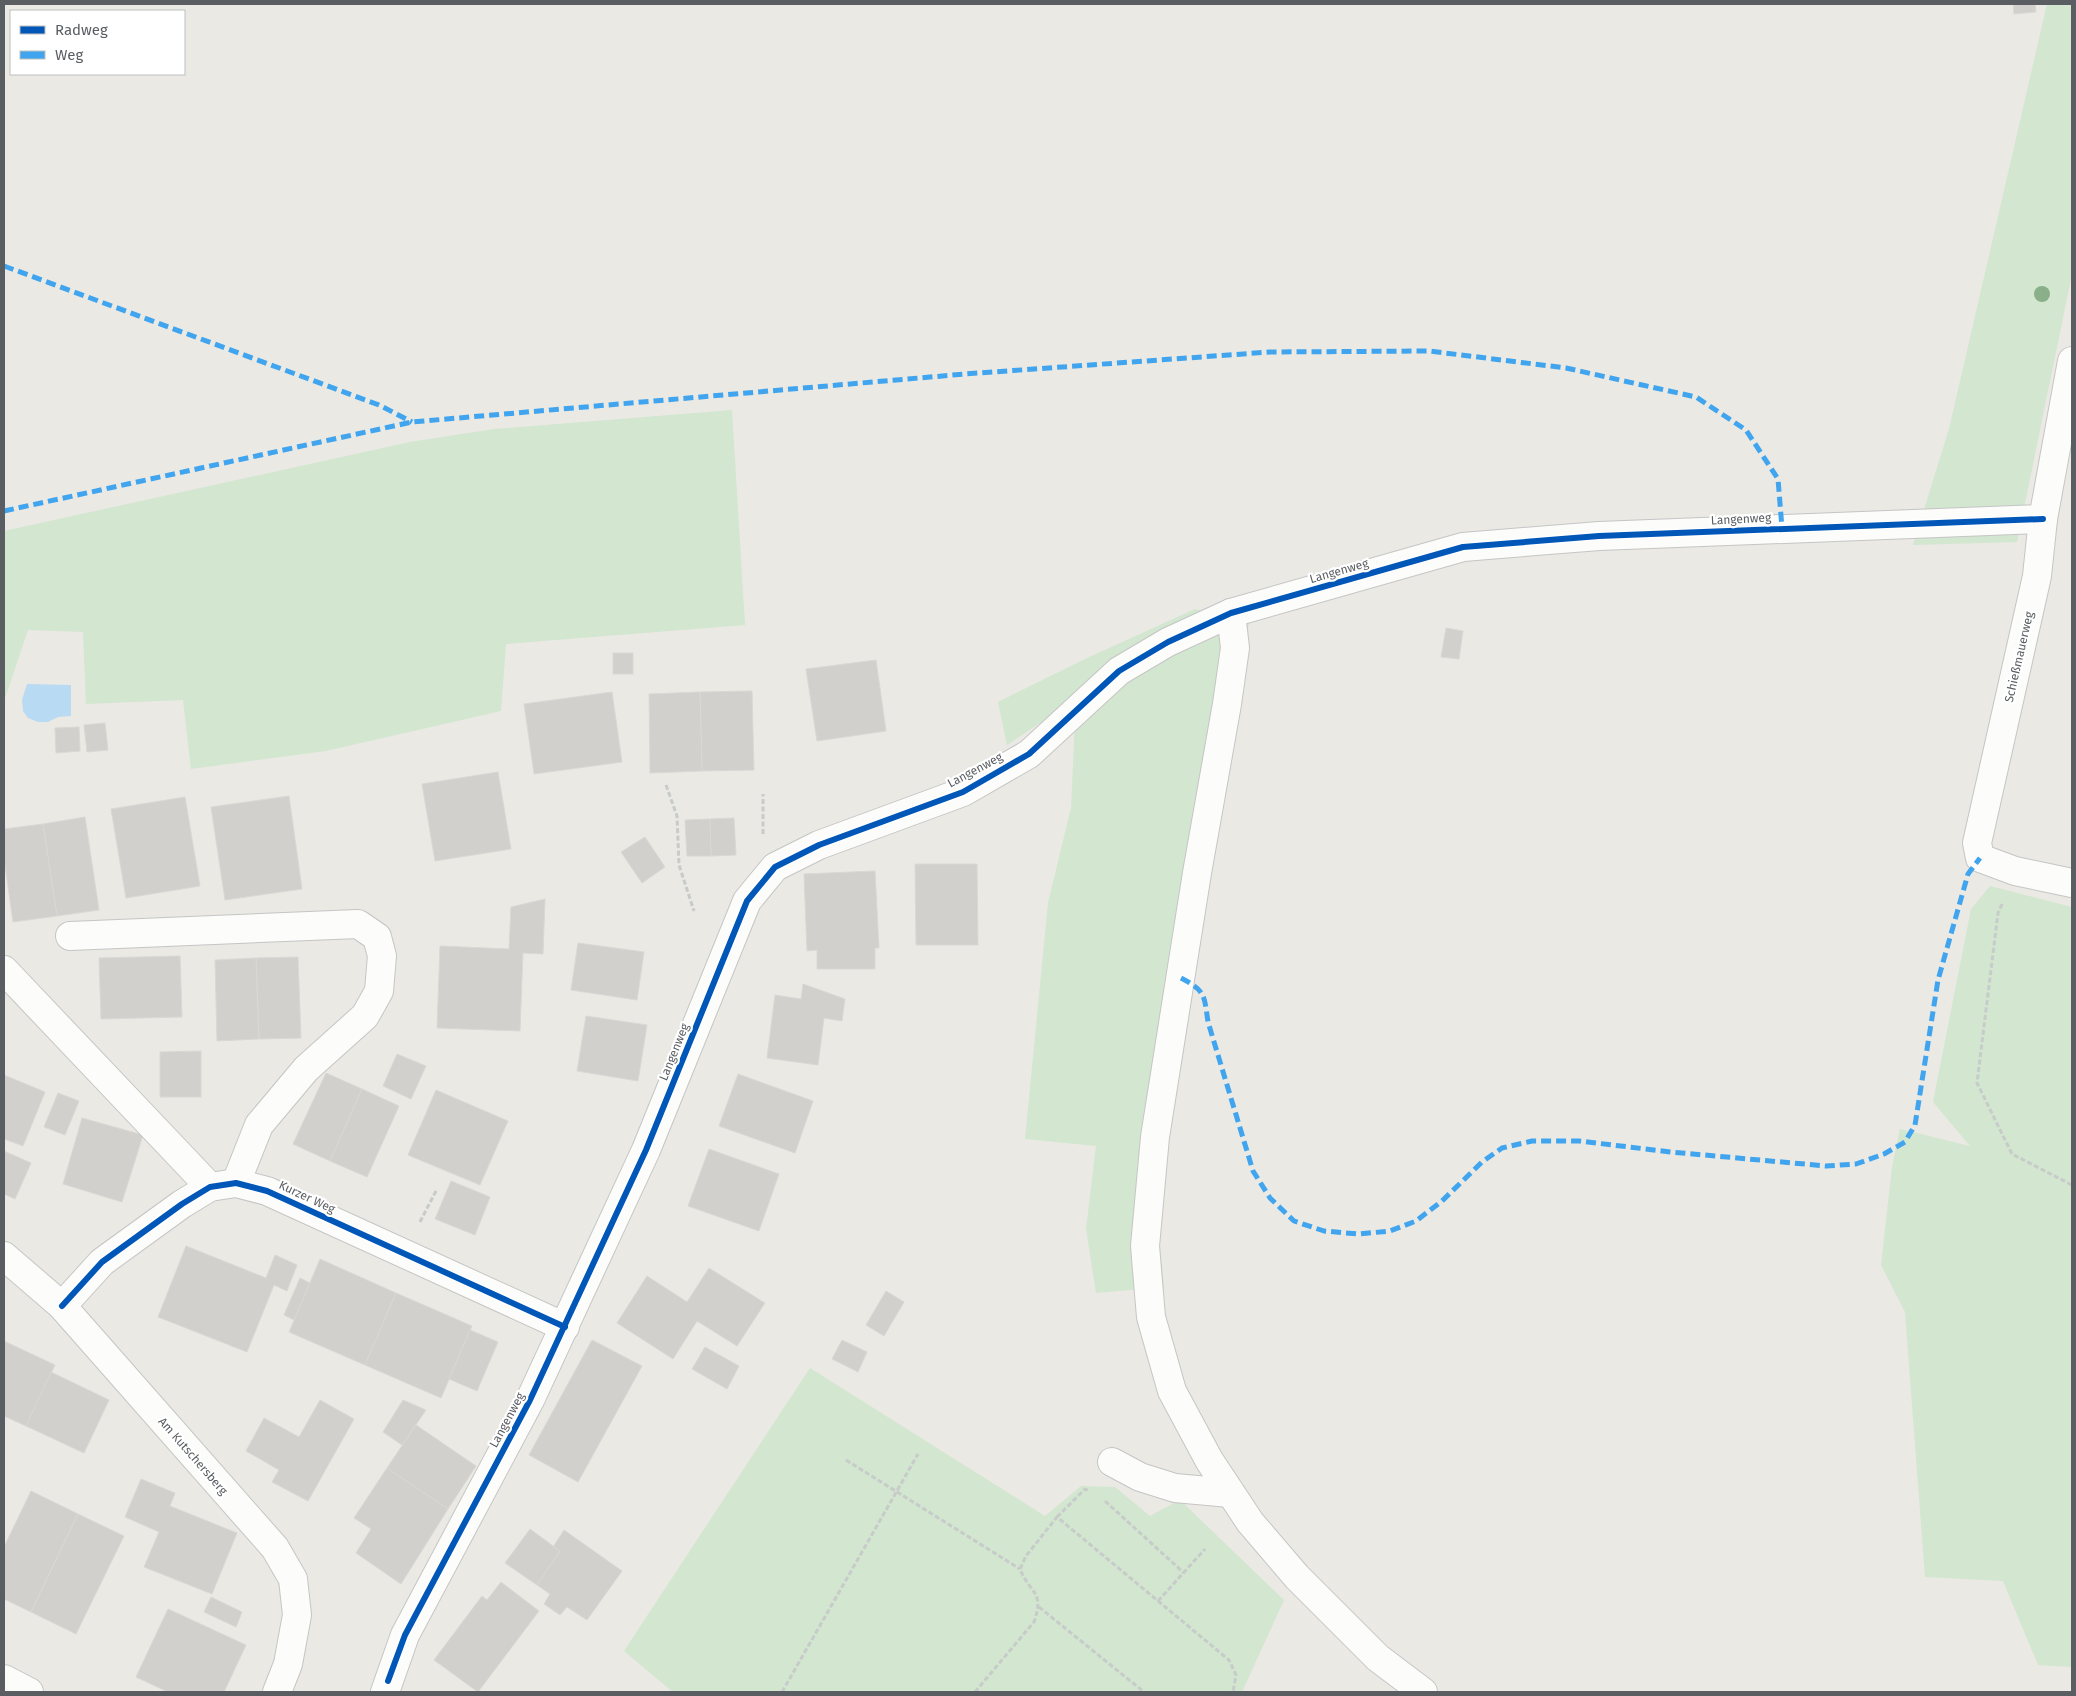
<svg xmlns="http://www.w3.org/2000/svg" width="2076" height="1696" font-family="'Fira Sans',sans-serif">
	<style>
		.green { fill: #d2e6d0 }
		.water { fill: #b9daf3 }
		.building { fill: #d1d0cd; stroke: #dad8d4 }
		.lines { fill: none; stroke-linecap: round; stroke-linejoin: round }
		.minor-casing { stroke: #c5c5c5; stroke-width: 30 }
		.path { stroke: #c7cbc9; stroke-width: 3; stroke-dasharray: 5 2.5; stroke-linecap: butt }
		.minor { stroke: #fcfcfb; stroke-width: 28 }
		.quiet { stroke: #40a5ee; stroke-width: 5; stroke-dasharray: 10 5; stroke-linecap: butt }
		.cycleway-casing { stroke: #fff; stroke-width: 9 }
		.cycleway { stroke: #0057b8; stroke-width: 6 }
		.tree { fill: #89b088 }
		.labels { text-anchor: middle; dominant-baseline: central; stroke-width: 4.5; stroke-linejoin: round; paint-order: stroke }
		.street-label { font-size: 12px; fill: #5a5e62; stroke: #fff }
	</style>
	<rect width="100%" height="100%" fill="#eae9e4"/>
	<!-- green -->
	<g class="green">
		<path d="M2047 4H2072V274L2017 542 1913 545 1949 429Z"/>
		<path d="M732 410 745 625 506 644 501 711 326 751 191 769 183 700 86 704 83 632 28 630 4 701V531L410 442 494 429Z"/>
		<path d="M1195 609 1249 623 1156 1203 1164 1287 1096 1293 1086 1229 1096 1146 1025 1139 1048 903 1071 808 1076 699 1007 745 998 702 1085 659Z"/>
		<path d="M1990 886 2072 907V1667L2038 1665 2003 1581 1925 1577 1905 1312 1881 1265 1892 1167 1900 1129 1970 1146 1933 1102 1971 909Z"/>
		<path d="M810 1368 1045 1516 1081 1486 1115 1487 1150 1516 1180 1500 1284 1600 1242 1692H673L624 1651Z"/>
	</g>
	<!-- water -->
	<path class="water" d="M27 684 71 685V716L58 717 48 722H38L28 718 23 711 22 700Z"/>
	<!-- building -->
	<g class="building">
		<path d="M2013 4H2035L2036 12 2014 14Z"/>
		<path d="M1446 628 1463 631 1459 659 1441 657Z"/>
		<rect x="613" y="653" width="20" height="21"/>
		<path d="M876 660 886 731 817 741 806 669Z"/>
		<path d="M752 691 754 770 702 771 700 692Z"/>
		<path d="M612 692 622 762 534 774 524 704Z"/>
		<path d="M700 692 702 771 650 773 649 694Z"/>
		<path d="M105 723 108 750 87 752 84 725Z"/>
		<path d="M79 727 80 751 56 753 55 728Z"/>
		<path d="M498 772 511 849 435 861 422 784Z"/>
		<path d="M289 796 302 889 225 900 211 807Z"/>
		<path d="M185 797 200 886 126 898 111 809Z"/>
		<path d="M85 817 99 910 57 916 43 824Z"/>
		<path d="M734 818 736 855 711 856 710 819Z"/>
		<path d="M710 819 711 856H687L685 820Z"/>
		<path d="M43 824 57 916 13 922 4 858V829Z"/>
		<path d="M645 837 665 867 642 883 621 852Z"/>
		<path d="M915 864H977L978 945H916Z"/>
		<path d="M875 871 879 948H875V969H817V950L807 951 804 874Z"/>
		<path d="M545 899 543 954 523 953 520 1031 437 1028 440 946 509 949 511 907Z"/>
		<path d="M578 943 644 952 637 1000 571 990Z"/>
		<path d="M180 956 182 1017 101 1019 99 958Z"/>
		<path d="M298 957 301 1038 259 1039 256 958Z"/>
		<path d="M256 958 259 1039 217 1041 215 960Z"/>
		<path d="M803 984 845 999 842 1021 824 1018 818 1065 767 1058 775 995 801 999Z"/>
		<path d="M586 1016 647 1025 638 1081 577 1071Z"/>
		<path d="M201 1051V1097H160V1052Z"/>
		<path d="M397 1054 426 1066 411 1099 383 1086Z"/>
		<path d="M326 1073 362 1089 330 1161 293 1144Z"/>
		<path d="M738 1074 813 1101 795 1153 719 1126Z"/>
		<path d="M4 1075 45 1092 23 1146 4 1139Z"/>
		<path d="M362 1089 399 1106 367 1177 330 1161Z"/>
		<path d="M436 1090 508 1121 480 1185 408 1155Z"/>
		<path d="M58 1093 79 1101 65 1135 44 1127Z"/>
		<path d="M82 1118 143 1135 122 1202 63 1184Z"/>
		<path d="M709 1149 779 1174 759 1231 688 1206Z"/>
		<path d="M4 1151 31 1163 15 1199 4 1194Z"/>
		<path d="M451 1181 490 1197 475 1235 435 1219Z"/>
		<path d="M186 1246 266 1278 275 1255 297 1265 287 1291 274 1285 247 1352 158 1317Z"/>
		<path d="M320 1259 396 1293 365 1365 289 1332Z"/>
		<path d="M709 1268 765 1303 737 1346 697 1321 673 1359 617 1323 647 1276 687 1302Z"/>
		<path d="M300 1278 310 1283 294 1320 284 1315Z"/>
		<path d="M886 1291 904 1302 884 1336 866 1325Z"/>
		<path d="M396 1293 472 1326 441 1398 365 1365Z"/>
		<path d="M470 1330 498 1342 477 1391 449 1379Z"/>
		<path d="M592 1340 642 1366 578 1482 529 1455Z"/>
		<path d="M842 1340 867 1352 858 1372 832 1359Z"/>
		<path d="M4 1341 55 1365 26 1426 4 1416Z"/>
		<path d="M705 1347 739 1366 727 1389 692 1369Z"/>
		<path d="M51 1372 109 1400 84 1453 26 1426Z"/>
		<path d="M320 1400 354 1419 308 1501 272 1482 279 1470 246 1451 264 1418 299 1437Z"/>
		<path d="M403 1400 426 1410 402 1445 383 1432Z"/>
		<path d="M416 1425 476 1466 448 1509 387 1468Z"/>
		<path d="M387 1468 448 1509 401 1584 356 1553 371 1529 354 1518Z"/>
		<path d="M141 1479 175 1493 170 1506 237 1533 212 1594 144 1567 159 1532 125 1517Z"/>
		<path d="M31 1491 78 1514 31 1612 4 1599V1547Z"/>
		<path d="M78 1514 124 1536 76 1634 31 1612Z"/>
		<path d="M530 1529 560 1551 537 1585 505 1563Z"/>
		<path d="M564 1530 622 1571 587 1620 567 1607 560 1615 544 1604 550 1594 537 1585 560 1551 553 1547Z"/>
		<path d="M501 1582 539 1611 478 1692 434 1660 482 1596 487 1600Z"/>
		<path d="M211 1597 242 1612 236 1627 204 1612Z"/>
		<path d="M168 1609 246 1645 224 1692H168L136 1677Z"/>
	</g>
	<g class="lines">
		<!-- minor casing -->
		<g class="minor-casing">
			<g id="minor">
				<path d="M2072 361 2043 519 2037 576 1977 843 1980 858 2015 871 2072 883"/>
				<path d="M1231 613 1235 648 1227 704 1197 873 1155 1137 1145 1246 1151 1317 1172 1391 1209 1460 1250 1522 1297 1577 1378 1658 1423 1692"/>
				<path d="M70 936 358 924 377 937 382 956 379 991 365 1016 306 1069 259 1125 236 1183"/>
				<path d="M4 970 210 1187"/>
				<path d="M4 1256 62 1306 275 1548 293 1579 297 1615 288 1664 277 1692"/>
				<path d="M62 1306 102 1262 182 1204 210 1187 236 1183 267 1191 565 1327"/>
				<path d="M1112 1462 1140 1477 1175 1488 1230 1493"/>
				<path d="M4 1679 29 1692"/>
				<path d="M385 1692 405 1635 530 1400 646 1150 747 901 775 867 819 845 963 792 1029 754 1119 671 1168 642 1231 613 1463 547 1599 536 2043 519"/>
			</g>
		</g>
		<!-- path -->
		<g class="path">
			<path d="M666 785 677 816 679 865 694 911"/>
			<path d="M763 834V794"/>
			<path d="M2002 904 1998 913 1977 1083 2012 1154 2072 1185"/>
			<path d="M420 1222 437 1189"/>
			<path d="M846 1460 1020 1569"/>
			<path d="M1105 1501 1184 1573"/>
			<path d="M1057 1517 1085 1489 1089 1491"/>
			<path d="M1158 1601 1205 1549"/>
			<path d="M1039 1607 1144 1692"/>
			<path d="M782 1692 918 1454"/>
			<path d="M975 1692 1034 1622C1045 1591 1030 1594 1020 1569L1026 1556 1057 1517 1229 1660 1236 1675 1233 1692"/>
		</g>
		<!-- minor -->
		<use href="#minor" class="minor"/>
		<!-- quiet -->
		<g class="quiet">
			<path d="M4 266 379 405 412 422"/>
			<path d="M4 511 412 422 965 374 1270 352 1429 351 1566 368 1696 397 1746 430 1778 479 1782 528"/>
			<path d="M1181 978C1206 991 1204 995 1208 1022L1253 1171 1270 1198 1294 1221 1324 1231 1359 1234 1390 1231 1416 1221 1442 1201 1482 1162 1502 1148 1532 1141H1579L1671 1152 1826 1166 1856 1164 1884 1154 1905 1142 1915 1125 1938 980 1968 874 1980 858"/>
		</g>
		<!-- cycleway casing -->
		<g class="cycleway-casing">
			<g id="cycleway">
				<path d="M62 1306 102 1262 182 1204 210 1187 236 1183 267 1191 565 1327"/>
				<path d="M388 1681 405 1635 530 1400 646 1150 747 901 775 867 819 845 963 792 1029 754 1119 671 1168 642 1231 613 1463 547 1599 536 2043 519"/>
			</g>
		</g>
		<!-- cycleway -->
		<use href="#cycleway" class="cycleway"/>
	</g>
	<!-- trees -->
	<circle class="tree" cx="2042" cy="294" r="8"/>
	<g class="labels">
		<!-- street labels -->
		<g class="street-label">
			<text transform="translate(1741 519) rotate(-3)">Langenweg</text>
			<text transform="translate(1339 571) rotate(-16)">Langenweg</text>
			<text transform="translate(2019 657) rotate(-77)">Schießmauerweg</text>
			<text transform="translate(975 770) rotate(-28)">Langenweg</text>
			<text transform="translate(674 1052) rotate(-68)">Langenweg</text>
			<text transform="translate(307 1197) rotate(25)">Kurzer Weg</text>
			<text transform="translate(507 1420) rotate(-62)">Langenweg</text>
			<text transform="translate(193 1456) rotate(49)">Am Kutschersberg</text>
		</g>
	</g>
	<!-- border -->
	<rect width="2076" height="1696" fill="none" stroke="#5a5e62" stroke-width="10"/>
	<!-- legend -->
	<rect x="10" y="10" width="175" height="65" fill="#ffffff" stroke="#bdbfc0"/>
	<rect x="20" y="26" width="25" height="8" fill="#0057b8" stroke="#bdbfc0"/>
	<text x="55" y="35" font-size="15" fill="#5a5e62">Radweg</text>
	<rect x="20" y="51" width="25" height="8" fill="#40a5ee" stroke="#bdbfc0"/>
	<text x="55" y="60" font-size="15" fill="#5a5e62">Weg</text>
</svg>
